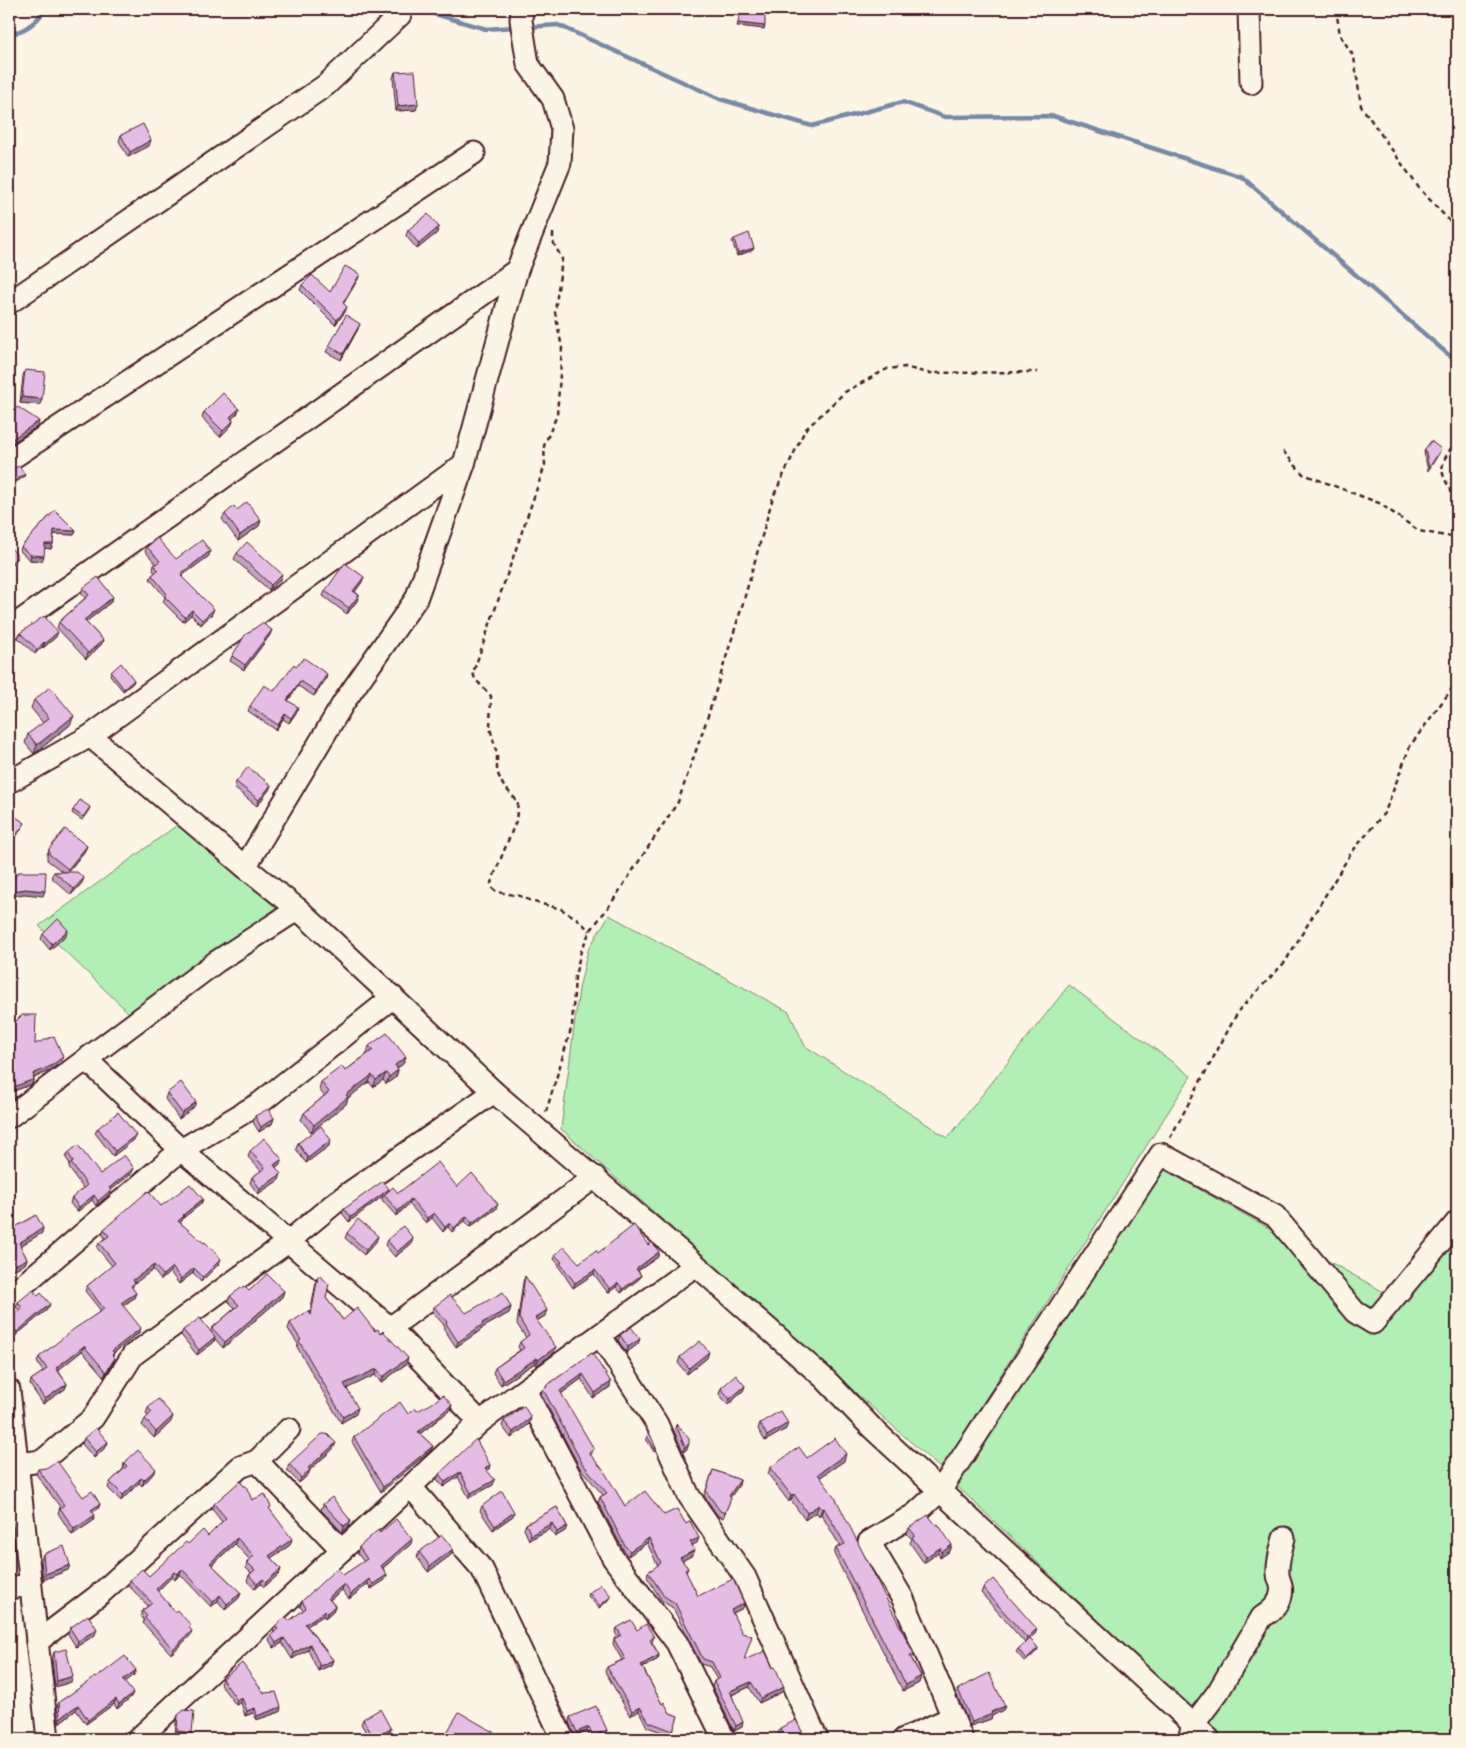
<svg xmlns="http://www.w3.org/2000/svg" width="1466" height="1748" font-family="'Shantell Sans',sans-serif">
	<style>
		.green { fill: #b2efb4; stroke: #7e8770 }
		.lines { fill: none; stroke-linecap: round; stroke-linejoin: round }
		.stream { stroke: #7989a5; stroke-width: 4.5 }
		.minor-casing { stroke: #4a1f2b; stroke-width: 25 }
		.path { stroke: #4a1f2b; stroke-width: 2.5; stroke-dasharray: 5 4; stroke-linecap: butt }
		.minor { stroke: #fcf5e5; stroke-width: 21 }
		.wall { fill: #c4a2c4; stroke: #4a1f2b }
		.shaded-wall { fill: #a084a0; stroke: #4a1f2b }
		.building { fill: #e4bce4; stroke: #4a1f2b }
	</style>
	<rect width="100%" height="100%" fill="#fcf5e5"/>
	<filter id="ink" filterUnits="userSpaceOnUse"><feTurbulence type="fractalNoise" baseFrequency=".02" numOctaves="2"/><feDisplacementMap in="SourceGraphic" scale="10" xChannelSelector="R" yChannelSelector="G"/><feConvolveMatrix kernelMatrix="1 2 1 2 8 2 1 2 1" color-interpolation-filters="sRGB"/></filter>
	<g filter="url(#ink)">
		<!-- green -->
		<g class="green">
			<path d="M180 823 276 908 131 1015 39 926Z"/>
			<path d="M609 915 789 1012 805 1046 948 1138 1069 985 1191 1076 941 1469 561 1129 579 989 588 950Z"/>
			<path d="M1161 1168 1400 1301 1457 1219V1720L1446 1739H1223L955 1484Z"/>
		</g>
		<g class="lines">
			<!-- stream -->
			<g class="stream">
				<path d="M418 9 486 29 515 27"/>
				<path d="M528 27 558 25 720 99 812 126 903 102 945 117 1053 116 1242 177 1457 362"/>
				<path d="M9 34C21 33 34 24 41 15V9"/>
			</g>
			<!-- minor casing -->
			<g class="minor-casing">
				<g id="minor">
					<path d="M1249 9 1251 83"/>
					<path d="M9 303 326 85 400 15V9"/>
					<path d="M9 460 474 153"/>
					<path d="M9 629 517 270"/>
					<path d="M90 736 464 464"/>
					<path d="M9 782 90 736 245 867 298 909 494 1092 696 1265 825 1379 872 1428 1209 1739"/>
					<path d="M245 867 344 702 416 599 464 464 517 270 560 163 562 129 553 99 528 64 521 20 522 9"/>
					<path d="M86 1059 181 1150 390 1328 480 1422"/>
					<path d="M9 1117 216 962 298 909"/>
					<path d="M9 1297 181 1150 260 1103 393 997"/>
					<path d="M390 1328 595 1177"/>
					<path d="M600 1335 657 1424 689 1496 745 1577 817 1739"/>
					<path d="M9 1390 48 1739"/>
					<path d="M525 1390 613 1558 677 1643 724 1739"/>
					<path d="M257 1461 342 1550"/>
					<path d="M18 1464 42 1461 93 1418 133 1355 289 1241 336 1202 494 1092"/>
					<path d="M411 1487 482 1569 563 1739"/>
					<path d="M9 1588 30 1585"/>
					<path d="M37 1642 100 1594 240 1467 257 1461 289 1429"/>
					<path d="M138 1739 480 1422 696 1265"/>
					<path d="M904 1739 953 1717"/>
					<path d="M962 1739 903 1599 869 1542 915 1514 940 1491 1161 1154 1275 1216 1355 1312 1373 1323 1457 1222"/>
					<path d="M1189 1739 1193 1725 1218 1692 1262 1617C1274 1610 1284 1600 1281 1585 1280 1581 1278 1578 1278 1574 1277 1562 1281 1550 1284 1538"/>
				</g>
			</g>
			<!-- path -->
			<g class="path">
				<path d="M1336 9 1340 35 1354 57 1361 106 1419 188 1457 229"/>
				<path d="M553 233V242L562 259 555 312 562 348 557 415 544 446 545 465 473 673 475 679 491 696 490 728 497 754V772L503 785 518 802 516 821 491 883 493 889 497 892 520 896 534 902 561 909 576 918 590 931"/>
				<path d="M1457 440C1436 468 1439 472 1457 499"/>
				<path d="M1283 451 1303 474 1379 503 1419 531 1457 538"/>
				<path d="M546 1112 572 1026 575 976 581 951 590 931 610 905 678 802 707 719 743 603 773 497 805 430 845 392 887 369 905 367 927 373 1038 372"/>
				<path d="M1170 1138 1239 1010 1285 962 1351 853 1385 812 1410 746 1457 682"/>
			</g>
			<!-- minor -->
			<use href="#minor" class="minor"/>
		</g>
		<!-- wall -->
		<g class="wall">
			<path d="M395 72 416 110 396 111 393 78Z"/>
			<path d="M121 135 149 146 128 157 119 141Z"/>
			<path d="M408 230 437 233 417 249 406 236Z"/>
			<path d="M734 239 753 250 737 256 732 241Z"/>
			<path d="M360 274 358 279 343 304 345 312 335 325 300 290 302 285 330 292Z"/>
			<path d="M358 329 341 360 326 352 329 346Z"/>
			<path d="M25 370 40 405 20 403 23 376Z"/>
			<path d="M239 409 237 414 232 419 233 421 231 426 220 437 202 418 204 412Z"/>
			<path d="M1425 449 1440 452 1428 471 1424 452Z"/>
			<path d="M55 510 76 531 74 535 54 534 53 544 51 549 44 548 42 561 30 560 20 551 21 547Z"/>
			<path d="M237 510 261 520 259 526 238 541 222 519 225 514Z"/>
			<path d="M147 547 176 559 209 556 183 575 182 577 212 614 201 625 191 615 183 622 163 602 165 597 150 579 152 575 155 573 153 570 154 565 156 564 145 551Z"/>
			<path d="M237 553 280 580 269 590 234 559Z"/>
			<path d="M362 582 355 592 359 595 357 601 347 614 323 596 325 591Z"/>
			<path d="M83 588 111 602 86 622 103 640 101 645 86 659 57 628 59 622 85 598 81 593Z"/>
			<path d="M20 633 56 637 43 648 42 647 35 654 18 638Z"/>
			<path d="M270 635 244 670 230 661 232 656Z"/>
			<path d="M296 667 327 674 326 679 314 696 298 686 288 701 298 707 296 713 289 723 283 719 276 730 248 711 250 706 274 691Z"/>
			<path d="M111 672 134 680 133 683 123 691 110 675Z"/>
			<path d="M34 700 70 725 34 754 25 743 28 734 43 723 31 708Z"/>
			<path d="M236 782 271 785 269 790 257 806 234 788Z"/>
			<path d="M90 807 89 810 82 820 72 813 73 810Z"/>
			<path d="M9 815 25 823 16 837 9 831Z"/>
			<path d="M87 846 84 852 68 872 82 883 71 895 51 877 54 872H63L47 860V855L49 849Z"/>
			<path d="M43 934 66 935 50 950 41 939Z"/>
			<path d="M9 1021 14 1023 35 1044 62 1062 49 1071 34 1078 32 1084 30 1085 11 1092 9 1086Z"/>
			<path d="M369 1046 406 1057 403 1064 397 1068 398 1070 396 1077 386 1084 383 1080 373 1087 369 1082 348 1098 346 1104 311 1132 301 1120 304 1113 324 1096 319 1089 321 1082 345 1071 367 1054V1053Z"/>
			<path d="M167 1093 194 1107 179 1119 165 1099Z"/>
			<path d="M255 1116 274 1118 272 1124 259 1132 253 1122Z"/>
			<path d="M98 1128 136 1135 134 1140 113 1156 95 1133Z"/>
			<path d="M298 1143 329 1146 306 1163 296 1149Z"/>
			<path d="M250 1151 280 1164 276 1167 279 1180 258 1194 250 1183 252 1177 261 1171 248 1157Z"/>
			<path d="M68 1153 100 1174 132 1173 111 1190 109 1195 96 1206 92 1200 77 1212 70 1203 72 1198 83 1188 69 1168 70 1164 66 1158Z"/>
			<path d="M457 1187 496 1209 470 1227 465 1221 452 1232 448 1227 443 1232 432 1218 426 1223 409 1204 396 1216 382 1200 383 1196 349 1222 342 1213 344 1209 389 1189 388 1191 398 1193Z"/>
			<path d="M203 1199 201 1204 183 1218 182 1221 180 1222 219 1264 201 1282 193 1273 179 1284 170 1272 161 1280 153 1270 134 1283 132 1289 134 1298 123 1306 139 1333 114 1353 113 1356 115 1358 113 1363 104 1377 82 1351 58 1370 67 1384 65 1389 43 1404 30 1385 31 1380 43 1372 37 1362 39 1357 101 1311 85 1291 87 1286 112 1266 97 1248 99 1243 105 1238 102 1234 104 1229 161 1206Z"/>
			<path d="M9 1229 42 1233 20 1246 27 1259 25 1264 13 1270 9 1261Z"/>
			<path d="M347 1233 376 1242 364 1255 345 1238Z"/>
			<path d="M413 1238 411 1244 395 1257 385 1245 387 1240Z"/>
			<path d="M598 1253 658 1257 638 1271 641 1275 639 1279 621 1293 616 1287 608 1293 594 1274 573 1288 559 1267V1265L554 1259 555 1255 579 1263Z"/>
			<path d="M318 1276 326 1298 343 1320 375 1331 380 1334 406 1364 381 1383 375 1375 347 1388 356 1414 341 1423 297 1347 298 1344 288 1329 290 1323 310 1314 316 1282Z"/>
			<path d="M525 1276 545 1316 537 1321 554 1353 536 1366 535 1363 501 1385 493 1373 495 1368 520 1350 518 1347 520 1342 526 1338 517 1324 523 1282Z"/>
			<path d="M249 1291H284L282 1297 223 1348 215 1339 213 1343 197 1355 181 1335 183 1330 211 1332 212 1328 235 1308 228 1301 230 1296Z"/>
			<path d="M18 1302 48 1309 15 1336 9 1329V1319L19 1310 16 1307Z"/>
			<path d="M434 1307 466 1313 511 1307 509 1313 482 1328 481 1330 456 1347 444 1329 445 1326 432 1312Z"/>
			<path d="M620 1335 638 1344 626 1353 618 1340Z"/>
			<path d="M592 1353 610 1387 593 1398 581 1379 561 1394 592 1454 590 1455 625 1506 664 1515 697 1543 692 1545 693 1555 682 1561 688 1568 686 1573 698 1596 743 1608 733 1613 744 1660 773 1668 784 1687 782 1692 759 1703 749 1687 732 1695 742 1727 734 1731 712 1686 714 1681 717 1680 710 1667 701 1664 673 1608 662 1601 647 1577 648 1572 658 1566 647 1543 628 1556 624 1551 598 1502 600 1497 603 1495 580 1468 541 1394 543 1389 546 1388V1386Z"/>
			<path d="M680 1357 707 1358 687 1374 678 1363Z"/>
			<path d="M745 1386 743 1391 728 1405 719 1394 721 1388Z"/>
			<path d="M452 1405 450 1410 420 1434 433 1446 431 1450 381 1492 352 1442 354 1437 408 1414 417 1411Z"/>
			<path d="M148 1408 171 1422 154 1438 142 1425 145 1419 148 1416 146 1414Z"/>
			<path d="M504 1421 529 1424 511 1438 502 1426Z"/>
			<path d="M760 1423 786 1429 765 1441 758 1429Z"/>
			<path d="M676 1425 687 1449 683 1452 674 1431Z"/>
			<path d="M647 1436 656 1448 655 1451 654 1452 646 1439Z"/>
			<path d="M84 1438 108 1442 106 1447 94 1458 82 1444Z"/>
			<path d="M333 1449 310 1470 308 1475 299 1483 287 1470 289 1464Z"/>
			<path d="M807 1458 844 1461 820 1477 914 1654 912 1659 921 1676 919 1683 903 1691 834 1554 836 1548 840 1546 821 1514 819 1516 816 1512 805 1520 791 1500 789 1502 768 1474 770 1468Z"/>
			<path d="M124 1463 153 1474 142 1486 139 1483 121 1501 108 1488 110 1482 123 1469Z"/>
			<path d="M38 1469 83 1497 100 1504 98 1509 93 1512V1521L72 1535 58 1513 60 1507 36 1474Z"/>
			<path d="M489 1469 487 1470 493 1485 469 1498 458 1477 443 1487 437 1479 439 1474Z"/>
			<path d="M713 1470 740 1480 739 1485 730 1497 731 1498 723 1518 718 1516 704 1496Z"/>
			<path d="M252 1500 270 1510 290 1545 271 1558 281 1569 279 1574 264 1587 261 1584 255 1589 247 1580 249 1575 251 1573 246 1568 247 1562 250 1560 235 1544 212 1565 241 1593 239 1598 225 1610 218 1601 211 1607 180 1574 175 1580 172 1577 157 1591 190 1629V1636L171 1654 143 1623 144 1620 141 1616 142 1611 148 1606 128 1585 130 1580 149 1576 188 1544 208 1536 222 1522 212 1509 214 1504Z"/>
			<path d="M323 1504 349 1526 342 1532 321 1510Z"/>
			<path d="M482 1506 513 1516 493 1530 480 1511Z"/>
			<path d="M557 1507 567 1526 565 1531 555 1537 550 1529 529 1540 524 1529 526 1524Z"/>
			<path d="M909 1528 952 1545 950 1551 940 1558 938 1553 924 1563 910 1543 912 1539 907 1534Z"/>
			<path d="M380 1533 411 1544 383 1568 387 1575 385 1580 371 1589 368 1584 349 1599 342 1590 330 1600 335 1606 333 1611 325 1618 323 1616 307 1626 333 1660 331 1665 318 1671 308 1650 292 1659 282 1643 274 1648 269 1640 271 1635 274 1632 273 1631 275 1626 289 1621 303 1611 300 1606 302 1601 364 1562 357 1553 359 1547Z"/>
			<path d="M419 1552 451 1555 428 1572 417 1557Z"/>
			<path d="M43 1554 70 1565 68 1570 43 1580 41 1560Z"/>
			<path d="M983 1588 1037 1629 1035 1634 1030 1639 1038 1648 1037 1651 1025 1662 1016 1652 1018 1649 1025 1643 981 1593Z"/>
			<path d="M589 1593 610 1599 599 1608 588 1596Z"/>
			<path d="M70 1628 95 1635 76 1647 68 1634Z"/>
			<path d="M617 1628 637 1630 654 1637 652 1642 659 1655 658 1659 643 1668 662 1704 670 1713 678 1716 671 1735 647 1727 639 1711 630 1716 605 1671 607 1667 622 1660 613 1644 614 1639 618 1637 615 1633Z"/>
			<path d="M54 1652 71 1682 55 1687 52 1658Z"/>
			<path d="M136 1670 134 1675 125 1682 131 1697 117 1709 114 1704 86 1724 76 1710 59 1723 57 1707 59 1702 96 1678Z"/>
			<path d="M222 1679 264 1693 280 1712 256 1720 253 1713 245 1716 241 1703 236 1705 220 1684Z"/>
			<path d="M958 1689 1005 1706 1003 1710 992 1716 991 1719 970 1726 956 1693Z"/>
			<path d="M178 1715 190 1738 175 1736 176 1721Z"/>
			<path d="M570 1717 607 1730 605 1734 595 1739H591L587 1731 575 1737 569 1722Z"/>
			<path d="M363 1719 391 1729 389 1734 380 1739H370L361 1724Z"/>
			<path d="M780 1728 806 1739H781L778 1734Z"/>
		</g>
		<!-- shaded-wall -->
		<g class="shaded-wall">
			<path d="M738 23 765 26 764 29 737 26Z"/>
			<path d="M418 104 416 110 396 111 398 106Z"/>
			<path d="M151 140 149 146 128 157 130 152Z"/>
			<path d="M439 227 437 233 417 249 419 244Z"/>
			<path d="M754 248 753 250 737 256 738 253Z"/>
			<path d="M360 274 358 279 341 308 343 303Z"/>
			<path d="M347 307 345 312 335 325 337 320Z"/>
			<path d="M360 324 358 329 341 360 343 354Z"/>
			<path d="M22 397 42 399 40 405 20 403Z"/>
			<path d="M239 409 237 414 228 423 230 417Z"/>
			<path d="M39 421 38 426 9 445V441Z"/>
			<path d="M233 421 231 426 220 437 223 431Z"/>
			<path d="M25 474 24 477 9 487 10 484Z"/>
			<path d="M261 520 259 526 238 541 240 535Z"/>
			<path d="M54 530 76 531 74 535 52 534Z"/>
			<path d="M45 544H53L51 549 43 548Z"/>
			<path d="M210 551 209 556 183 575 181 579 182 573Z"/>
			<path d="M31 555 44 556 42 561 30 560Z"/>
			<path d="M18 556 17 559 9 567V565Z"/>
			<path d="M282 574 280 580 269 590 271 585Z"/>
			<path d="M364 577 362 582 351 597 353 591Z"/>
			<path d="M359 595 357 601 347 614 349 608Z"/>
			<path d="M113 597 111 602 82 625 84 620Z"/>
			<path d="M214 609 212 614 201 625 202 620Z"/>
			<path d="M192 610 191 615 183 622 185 617Z"/>
			<path d="M272 630 270 635 244 670 245 665Z"/>
			<path d="M58 632 56 637 43 648 45 643Z"/>
			<path d="M103 640 101 645 86 659 88 653Z"/>
			<path d="M44 642 42 647 35 654 37 649Z"/>
			<path d="M327 674 326 679 314 696 316 691Z"/>
			<path d="M134 680 133 683 123 691 124 689Z"/>
			<path d="M300 681 298 686 285 705 287 700Z"/>
			<path d="M298 707 296 713 289 723 291 718Z"/>
			<path d="M285 714 283 719 276 730 278 725Z"/>
			<path d="M74 716 70 725 34 754 37 745Z"/>
			<path d="M271 785 269 790 257 806 259 800Z"/>
			<path d="M87 846 84 852 66 874 68 869Z"/>
			<path d="M84 878 82 883 71 895 74 889Z"/>
			<path d="M25 889 45 891 43 896 24 894 9 897V892Z"/>
			<path d="M68 930 66 935 50 950 52 944Z"/>
			<path d="M63 1057 62 1062 49 1071 31 1079 33 1074Z"/>
			<path d="M406 1057 403 1064 392 1072 395 1065Z"/>
			<path d="M398 1070 396 1077 386 1084 389 1077Z"/>
			<path d="M386 1073 383 1080 373 1087 376 1080Z"/>
			<path d="M372 1075 369 1082 348 1098 346 1104 311 1132 314 1125 346 1095Z"/>
			<path d="M34 1079 32 1084 30 1085 11 1092 13 1087Z"/>
			<path d="M196 1102 194 1107 179 1119 182 1113Z"/>
			<path d="M274 1118 272 1124 259 1132 261 1127Z"/>
			<path d="M136 1135 134 1140 113 1156 115 1151Z"/>
			<path d="M331 1140 329 1146 306 1163 308 1158Z"/>
			<path d="M282 1159 280 1164 272 1170 274 1165Z"/>
			<path d="M134 1168 132 1173 111 1190 109 1195 96 1206 98 1201 109 1188Z"/>
			<path d="M281 1174 279 1180 258 1194 260 1189Z"/>
			<path d="M389 1189 387 1193 384 1195 383 1196 349 1222 351 1217Z"/>
			<path d="M94 1195 92 1200 77 1212 79 1207Z"/>
			<path d="M203 1199 201 1204 183 1218 182 1221 176 1226 178 1221 183 1215Z"/>
			<path d="M411 1199 409 1204 396 1216 398 1211Z"/>
			<path d="M498 1204 496 1209 470 1227 472 1223Z"/>
			<path d="M434 1213 432 1218 426 1223 427 1218Z"/>
			<path d="M467 1216 465 1221 452 1232 454 1228Z"/>
			<path d="M450 1223 448 1227 443 1232 445 1227Z"/>
			<path d="M43 1228 42 1233 17 1248 19 1243Z"/>
			<path d="M378 1236 376 1242 364 1255 366 1250Z"/>
			<path d="M413 1238 411 1244 395 1257 397 1252Z"/>
			<path d="M659 1252 658 1257 634 1273 636 1269Z"/>
			<path d="M27 1259 25 1264 13 1270 15 1265Z"/>
			<path d="M221 1259 219 1264 201 1282 203 1277Z"/>
			<path d="M154 1265 153 1270 131 1286 133 1280Z"/>
			<path d="M172 1267 170 1272 161 1280 163 1275Z"/>
			<path d="M194 1268 193 1273 179 1284 181 1279Z"/>
			<path d="M595 1270 594 1274 573 1288 575 1283Z"/>
			<path d="M641 1275 639 1279 621 1293 623 1289Z"/>
			<path d="M618 1283 616 1287 608 1293 610 1289Z"/>
			<path d="M284 1291 282 1297 223 1348 225 1342Z"/>
			<path d="M136 1293 134 1298 119 1308 121 1303Z"/>
			<path d="M50 1304 48 1309 15 1336 17 1332Z"/>
			<path d="M511 1307 509 1313 482 1328 481 1330 456 1347 458 1342 482 1323Z"/>
			<path d="M547 1310 545 1316 533 1323 535 1318Z"/>
			<path d="M141 1328 139 1333 110 1356 112 1351Z"/>
			<path d="M215 1337 213 1343 197 1355 199 1350Z"/>
			<path d="M640 1339 638 1344 626 1353 628 1347Z"/>
			<path d="M84 1346 82 1351 55 1373 56 1368Z"/>
			<path d="M556 1347 554 1353 536 1366 538 1360Z"/>
			<path d="M709 1352 707 1358 687 1374 689 1368Z"/>
			<path d="M115 1358 113 1363 104 1377 106 1372Z"/>
			<path d="M408 1358 406 1364 381 1383 383 1377Z"/>
			<path d="M537 1358 535 1363 501 1385 503 1380Z"/>
			<path d="M377 1369 375 1375 342 1391 344 1384Z"/>
			<path d="M583 1374 581 1379 558 1396 560 1391Z"/>
			<path d="M611 1382 610 1387 593 1398 595 1393Z"/>
			<path d="M67 1384 65 1389 43 1404 45 1399Z"/>
			<path d="M745 1386 743 1391 728 1405 730 1399Z"/>
			<path d="M452 1405 450 1410 416 1437 418 1432Z"/>
			<path d="M358 1408 356 1414 341 1423 343 1417Z"/>
			<path d="M173 1416 171 1422 154 1438 156 1432Z"/>
			<path d="M531 1418 529 1424 511 1438 513 1432Z"/>
			<path d="M788 1423 786 1429 765 1441 767 1436Z"/>
			<path d="M108 1442 106 1447 94 1458 96 1452Z"/>
			<path d="M336 1443 333 1449 306 1473 308 1468Z"/>
			<path d="M689 1444 687 1449 683 1452 685 1447Z"/>
			<path d="M433 1446 431 1450 381 1492 383 1487Z"/>
			<path d="M846 1454 844 1461 815 1481 818 1474Z"/>
			<path d="M490 1465 489 1469 483 1472 485 1468Z"/>
			<path d="M156 1469 153 1474 142 1486 144 1480Z"/>
			<path d="M310 1470 308 1475 299 1483 301 1478Z"/>
			<path d="M460 1472 458 1477 443 1487 445 1482Z"/>
			<path d="M141 1478 139 1483 121 1501 123 1495Z"/>
			<path d="M495 1480 493 1485 469 1498 471 1493Z"/>
			<path d="M740 1480 739 1485 728 1501 729 1496Z"/>
			<path d="M794 1494 791 1500 789 1502 791 1495Z"/>
			<path d="M100 1504 98 1509 89 1515 91 1510Z"/>
			<path d="M819 1505 816 1512 805 1520 807 1513Z"/>
			<path d="M824 1508 821 1514 819 1516 822 1509Z"/>
			<path d="M514 1512 513 1516 493 1530 495 1526Z"/>
			<path d="M95 1515 93 1521 72 1535 74 1529Z"/>
			<path d="M351 1521 349 1526 342 1532 344 1526Z"/>
			<path d="M552 1523 550 1529 529 1540 531 1535Z"/>
			<path d="M567 1526 565 1531 555 1537 557 1532Z"/>
			<path d="M237 1538 235 1544 208 1568 210 1563Z"/>
			<path d="M649 1538 647 1543 628 1556 630 1551Z"/>
			<path d="M699 1538 697 1543 688 1547 690 1542Z"/>
			<path d="M292 1539 290 1545 267 1561 269 1556Z"/>
			<path d="M412 1539 411 1544 379 1571 381 1566Z"/>
			<path d="M952 1545 950 1551 940 1558 942 1552Z"/>
			<path d="M940 1548 938 1553 924 1563 926 1557Z"/>
			<path d="M453 1549 451 1555 428 1572 430 1566Z"/>
			<path d="M695 1550 693 1555 678 1563 680 1558Z"/>
			<path d="M70 1565 68 1570 43 1580 45 1574Z"/>
			<path d="M182 1569 180 1574 175 1580 177 1574Z"/>
			<path d="M281 1569 279 1574 264 1587 266 1582Z"/>
			<path d="M174 1572 172 1577 154 1595 156 1589Z"/>
			<path d="M387 1575 385 1580 371 1589 373 1584Z"/>
			<path d="M263 1579 261 1584 255 1589 257 1584Z"/>
			<path d="M369 1579 368 1584 349 1599 351 1594Z"/>
			<path d="M344 1584 342 1590 326 1603 328 1598Z"/>
			<path d="M241 1593 239 1598 225 1610 227 1604Z"/>
			<path d="M220 1595 218 1601 211 1607 213 1602Z"/>
			<path d="M611 1596 610 1599 599 1608 600 1606Z"/>
			<path d="M744 1603 743 1608 729 1615 731 1610Z"/>
			<path d="M335 1606 333 1611 325 1618 327 1613Z"/>
			<path d="M325 1611 323 1616 303 1629 305 1624Z"/>
			<path d="M97 1629 95 1635 76 1647 78 1641Z"/>
			<path d="M1037 1629 1035 1634 1025 1644 1027 1638Z"/>
			<path d="M192 1631 190 1636 171 1654 173 1649Z"/>
			<path d="M284 1638 282 1643 274 1648 276 1643Z"/>
			<path d="M310 1644 308 1650 292 1659 294 1653Z"/>
			<path d="M1038 1648 1037 1651 1025 1662 1026 1659Z"/>
			<path d="M659 1655 658 1659 640 1669 641 1665Z"/>
			<path d="M333 1660 331 1665 318 1671 320 1666Z"/>
			<path d="M136 1670 134 1675 122 1685 123 1680Z"/>
			<path d="M73 1676 71 1682 55 1687 57 1681Z"/>
			<path d="M921 1676 919 1683 903 1691 906 1685Z"/>
			<path d="M751 1682 749 1687 729 1696 730 1691Z"/>
			<path d="M784 1687 782 1692 759 1703 761 1698Z"/>
			<path d="M133 1693 131 1697 117 1709 119 1704Z"/>
			<path d="M242 1698 241 1703 236 1705 237 1700Z"/>
			<path d="M116 1699 114 1704 86 1724 88 1720Z"/>
			<path d="M78 1705 76 1710 59 1723 60 1718Z"/>
			<path d="M1005 1706 1003 1710 992 1716 991 1719 970 1726 972 1722Z"/>
			<path d="M281 1707 280 1712 256 1720 257 1716Z"/>
			<path d="M640 1707 639 1711 630 1716 632 1711Z"/>
			<path d="M255 1708 253 1713 245 1716 247 1711Z"/>
			<path d="M743 1722 742 1727 734 1731 736 1726Z"/>
			<path d="M589 1727 587 1731 575 1737 577 1732Z"/>
			<path d="M391 1729 389 1734 380 1739H374V1738Z"/>
			<path d="M607 1730 605 1734 595 1739H592L593 1736Z"/>
			<path d="M177 1731 192 1733 190 1738 175 1737Z"/>
		</g>
		<!-- building -->
		<g class="building">
			<path d="M740 10 765 13V26L738 23Z"/>
			<path d="M415 71 418 104 398 106 395 72Z"/>
			<path d="M143 124 151 140 130 152 121 135Z"/>
			<path d="M428 214 439 227 419 244 408 230Z"/>
			<path d="M749 233 754 248 738 253 734 239Z"/>
			<path d="M345 266 360 274 343 303 347 307 337 320 302 285 312 275 330 292Z"/>
			<path d="M346 315 360 324 343 354 329 346Z"/>
			<path d="M25 370 45 372 42 399 22 397Z"/>
			<path d="M223 393 239 409 230 417 233 421 223 431 204 412Z"/>
			<path d="M18 407 39 421 9 441V412Z"/>
			<path d="M1431 441 1441 449 1429 468 1425 449Z"/>
			<path d="M19 466 25 474 10 484 9 482V469L11 470Z"/>
			<path d="M247 502 261 520 240 535 225 514 234 506 237 510Z"/>
			<path d="M55 510 76 531 54 530 53 544H45L44 556 31 555 21 547Z"/>
			<path d="M157 538 176 559 202 540 210 551 182 573 183 575 181 576 214 609 202 620 192 610 185 617 165 597 167 594 152 575 158 570 154 565 160 561 147 547Z"/>
			<path d="M247 542 282 574 271 585 237 553Z"/>
			<path d="M9 546 18 556 9 565Z"/>
			<path d="M345 563 364 577 353 591 359 595 349 608 325 591Z"/>
			<path d="M98 577 113 597 84 620 103 640 88 653 59 622 89 595 83 588Z"/>
			<path d="M44 616 58 632 45 643 44 642 37 649 20 633Z"/>
			<path d="M262 623 272 630 245 665 232 656 245 635Z"/>
			<path d="M304 658 327 674 316 691 300 681 287 700 298 707 291 718 285 714 278 725 250 706 264 685 274 691 294 664 296 667Z"/>
			<path d="M121 663 134 680 124 689 111 672Z"/>
			<path d="M50 687 74 716 37 745 28 734 49 718 34 700Z"/>
			<path d="M248 767 271 785 259 800 236 782Z"/>
			<path d="M80 800 90 807 83 817 73 810Z"/>
			<path d="M10 813 25 823 17 834 9 828V815Z"/>
			<path d="M65 829 87 846 68 869 49 854V849Z"/>
			<path d="M18 872H46L45 891 25 889 9 892V885Z"/>
			<path d="M54 872H77L84 878 74 889Z"/>
			<path d="M58 919 68 930 52 944 43 934Z"/>
			<path d="M22 1015H36L35 1044 54 1036 63 1057 51 1066 33 1074 34 1079 32 1080 13 1087 9 1075V1021L10 1020 14 1023Z"/>
			<path d="M387 1033 406 1057 395 1065 398 1070 389 1077 386 1073 376 1080 372 1075 346 1095 348 1097 314 1125 304 1113 329 1092 321 1082 342 1066 345 1071 373 1050 369 1046Z"/>
			<path d="M181 1082 196 1102 182 1113 167 1093Z"/>
			<path d="M268 1109 274 1118 261 1127 255 1116Z"/>
			<path d="M118 1112 136 1135 115 1151 98 1128Z"/>
			<path d="M321 1126 331 1140 308 1158 298 1143Z"/>
			<path d="M264 1138 282 1159 274 1165 281 1174 260 1189 252 1177 265 1168 250 1151Z"/>
			<path d="M78 1145 100 1174 124 1155 134 1168 109 1188 111 1190 98 1201 94 1195 79 1207 72 1198 87 1185 71 1163 73 1161 68 1153Z"/>
			<path d="M438 1162 457 1187 472 1173 498 1204 472 1223 467 1216 454 1228 450 1223 445 1227 434 1213 427 1218 411 1199 398 1211 384 1195 393 1187 398 1193Z"/>
			<path d="M383 1181 389 1189 351 1217 344 1209Z"/>
			<path d="M190 1184 203 1199 183 1215 184 1216 178 1221 204 1243 205 1242 221 1259 203 1277 194 1268 181 1279 172 1267 163 1275 154 1265 133 1280 135 1283 131 1286 136 1293 121 1303 141 1328 112 1351 114 1353 112 1355 115 1358 106 1372 84 1346 56 1368 67 1384 45 1399 31 1380 47 1369 39 1357 74 1329 104 1309 87 1286 115 1263 99 1243 109 1236 104 1229 148 1191 161 1206Z"/>
			<path d="M36 1215 43 1228 19 1243 27 1259 15 1265 9 1252V1229L11 1228 12 1229Z"/>
			<path d="M358 1219 378 1236 366 1250 347 1233Z"/>
			<path d="M634 1225 648 1245 652 1242 659 1252 636 1269 641 1275 623 1289 618 1283 610 1289 595 1270 575 1283 560 1263 562 1262 555 1255 564 1247 579 1263 596 1250 598 1253Z"/>
			<path d="M403 1226 413 1238 397 1252 387 1240Z"/>
			<path d="M267 1274 284 1291 225 1342 212 1328 239 1305 230 1296 244 1286 249 1291Z"/>
			<path d="M318 1276H320L329 1284 326 1298 343 1320 357 1308 375 1331 378 1329 380 1334 383 1331 408 1358 383 1377 377 1369 344 1384 358 1408 343 1417 299 1341 301 1340 290 1323 308 1311 311 1315Z"/>
			<path d="M525 1276 547 1310 535 1318 556 1347 538 1360 537 1358 503 1380 495 1368 524 1348 520 1342 529 1335 519 1318Z"/>
			<path d="M33 1290 38 1296 41 1293 50 1304 17 1332 9 1322V1319L22 1308 18 1302Z"/>
			<path d="M503 1292 511 1307 482 1323 483 1324 458 1342 446 1323 447 1322 434 1307 450 1295 466 1313Z"/>
			<path d="M200 1318 215 1337 199 1350 183 1330Z"/>
			<path d="M631 1327 640 1339 628 1347 620 1335Z"/>
			<path d="M700 1341 709 1352 689 1368 680 1357Z"/>
			<path d="M592 1353 611 1382 595 1393 583 1374 560 1391 594 1449 589 1453 604 1471 625 1506 645 1491 664 1515 677 1509 686 1524 690 1521 699 1538 690 1542 695 1550 680 1558 688 1568 685 1570 698 1596 733 1579 744 1603 731 1610 742 1633 752 1636 744 1660 765 1651 773 1668 775 1667 784 1687 761 1698 751 1682 730 1691 743 1722 736 1726 714 1681 720 1678 712 1662 703 1659 675 1603 664 1596 648 1572 661 1563 649 1538 630 1551 625 1546 600 1497 607 1493 582 1463 543 1389 547 1387 546 1386Z"/>
			<path d="M736 1375 745 1386 730 1399 721 1388Z"/>
			<path d="M443 1395 452 1405 418 1432 433 1446 383 1487 354 1437 400 1402 408 1414 415 1408 417 1411 431 1404Z"/>
			<path d="M158 1399 173 1416 156 1432 145 1419 152 1412 148 1408Z"/>
			<path d="M524 1406 531 1418 513 1432 504 1421Z"/>
			<path d="M780 1411 788 1423 767 1436 760 1423Z"/>
			<path d="M677 1424 689 1439V1444L685 1447 676 1425Z"/>
			<path d="M96 1428 108 1442 96 1452 84 1438Z"/>
			<path d="M322 1434H327L336 1443 308 1468 310 1470 301 1478 289 1464Z"/>
			<path d="M650 1434 656 1448 655 1449 647 1436Z"/>
			<path d="M835 1438 846 1454 818 1474 836 1499 914 1654 910 1656 921 1676 906 1685 836 1548 845 1544 824 1508 822 1509 819 1505 807 1513 794 1494 791 1495 770 1468 799 1447 807 1458Z"/>
			<path d="M476 1439 490 1465 485 1468 495 1480 471 1493 460 1472 445 1482 439 1474Z"/>
			<path d="M138 1450 156 1469 144 1480 141 1478 123 1495 110 1482 127 1466 124 1463Z"/>
			<path d="M57 1461 83 1497 92 1491 100 1504 91 1510 95 1515 74 1529 60 1508 64 1505 38 1469 46 1468Z"/>
			<path d="M713 1470 740 1480 729 1496 731 1498 725 1513 720 1511 706 1491Z"/>
			<path d="M240 1481 244 1486H246L252 1500 265 1494 271 1507 269 1508 292 1539 269 1556 281 1569 266 1582 263 1579 257 1584 249 1575 255 1570 247 1562 254 1556 237 1538 210 1563 241 1593 227 1604 220 1595 213 1602 182 1569 177 1574 174 1572 156 1589 175 1612 177 1610 191 1625 189 1627 192 1631 173 1649 145 1618 147 1616 142 1611 152 1603 130 1580 142 1569 149 1576 186 1542 188 1544 203 1530 208 1536 226 1518 214 1504Z"/>
			<path d="M502 1491 514 1512 495 1526 482 1506Z"/>
			<path d="M332 1497 351 1521 344 1526 323 1504Z"/>
			<path d="M557 1507 567 1526 557 1532 552 1523 531 1535 526 1524Z"/>
			<path d="M928 1515 936 1525 938 1524 952 1545 942 1552 940 1548 926 1557 912 1537 915 1535 909 1528Z"/>
			<path d="M396 1519 412 1539 381 1566 387 1575 373 1584 369 1579 351 1594 344 1584 328 1598 335 1606 327 1613 325 1611 305 1624 333 1660 320 1666 310 1644 294 1653 284 1638 276 1643 271 1635 278 1629 275 1626 285 1617 289 1621 306 1608 302 1601 337 1568 343 1575 367 1559 359 1547 378 1530 380 1533Z"/>
			<path d="M442 1535 453 1549 430 1566 419 1552Z"/>
			<path d="M64 1546 70 1565 45 1574 43 1554Z"/>
			<path d="M993 1579 1037 1629 1027 1638 983 1588Z"/>
			<path d="M601 1584 611 1596 600 1606 589 1593Z"/>
			<path d="M88 1615 97 1629 78 1641 70 1628Z"/>
			<path d="M631 1620 637 1630 646 1624 654 1637 650 1640 659 1655 641 1665 662 1704 664 1702 670 1713 678 1716 673 1731 649 1722 640 1707 632 1711 607 1667 625 1659 614 1639 621 1635 617 1628Z"/>
			<path d="M9 1622 11 1639H9Z"/>
			<path d="M1030 1639 1038 1648 1026 1659 1018 1649Z"/>
			<path d="M66 1649 73 1676 57 1681 54 1652Z"/>
			<path d="M125 1656 136 1670 123 1680 133 1693 119 1704 116 1699 88 1720 78 1705 60 1718 59 1702 95 1677 96 1678Z"/>
			<path d="M242 1663 264 1693 276 1692 281 1707 257 1716 255 1708 247 1711 242 1698 237 1700 222 1679Z"/>
			<path d="M989 1673 1005 1706 991 1712 992 1714 972 1722 958 1689Z"/>
			<path d="M596 1706 607 1730 593 1736 589 1727 577 1732 570 1717Z"/>
			<path d="M380 1709 391 1729 374 1738 363 1719Z"/>
			<path d="M184 1710 194 1711 192 1733 177 1731 178 1715Z"/>
			<path d="M459 1712 505 1739H443Z"/>
			<path d="M796 1720 806 1739H785L780 1728Z"/>
			<path d="M84 1733 89 1739H76Z"/>
			<path d="M1056 1733 1059 1739H1045Z"/>
			<path d="M177 1735 178 1739H164Z"/>
		</g>
	</g>
	<!-- margin -->
	<rect width="1466" height="1748" fill="none" stroke="#fcf5e5" stroke-width="30"/>
	<rect x="15" y="15" width="1436" height="1718" fill="none" stroke="#4a1f2b" stroke-width="2" filter="url(#ink)"/>
</svg>
